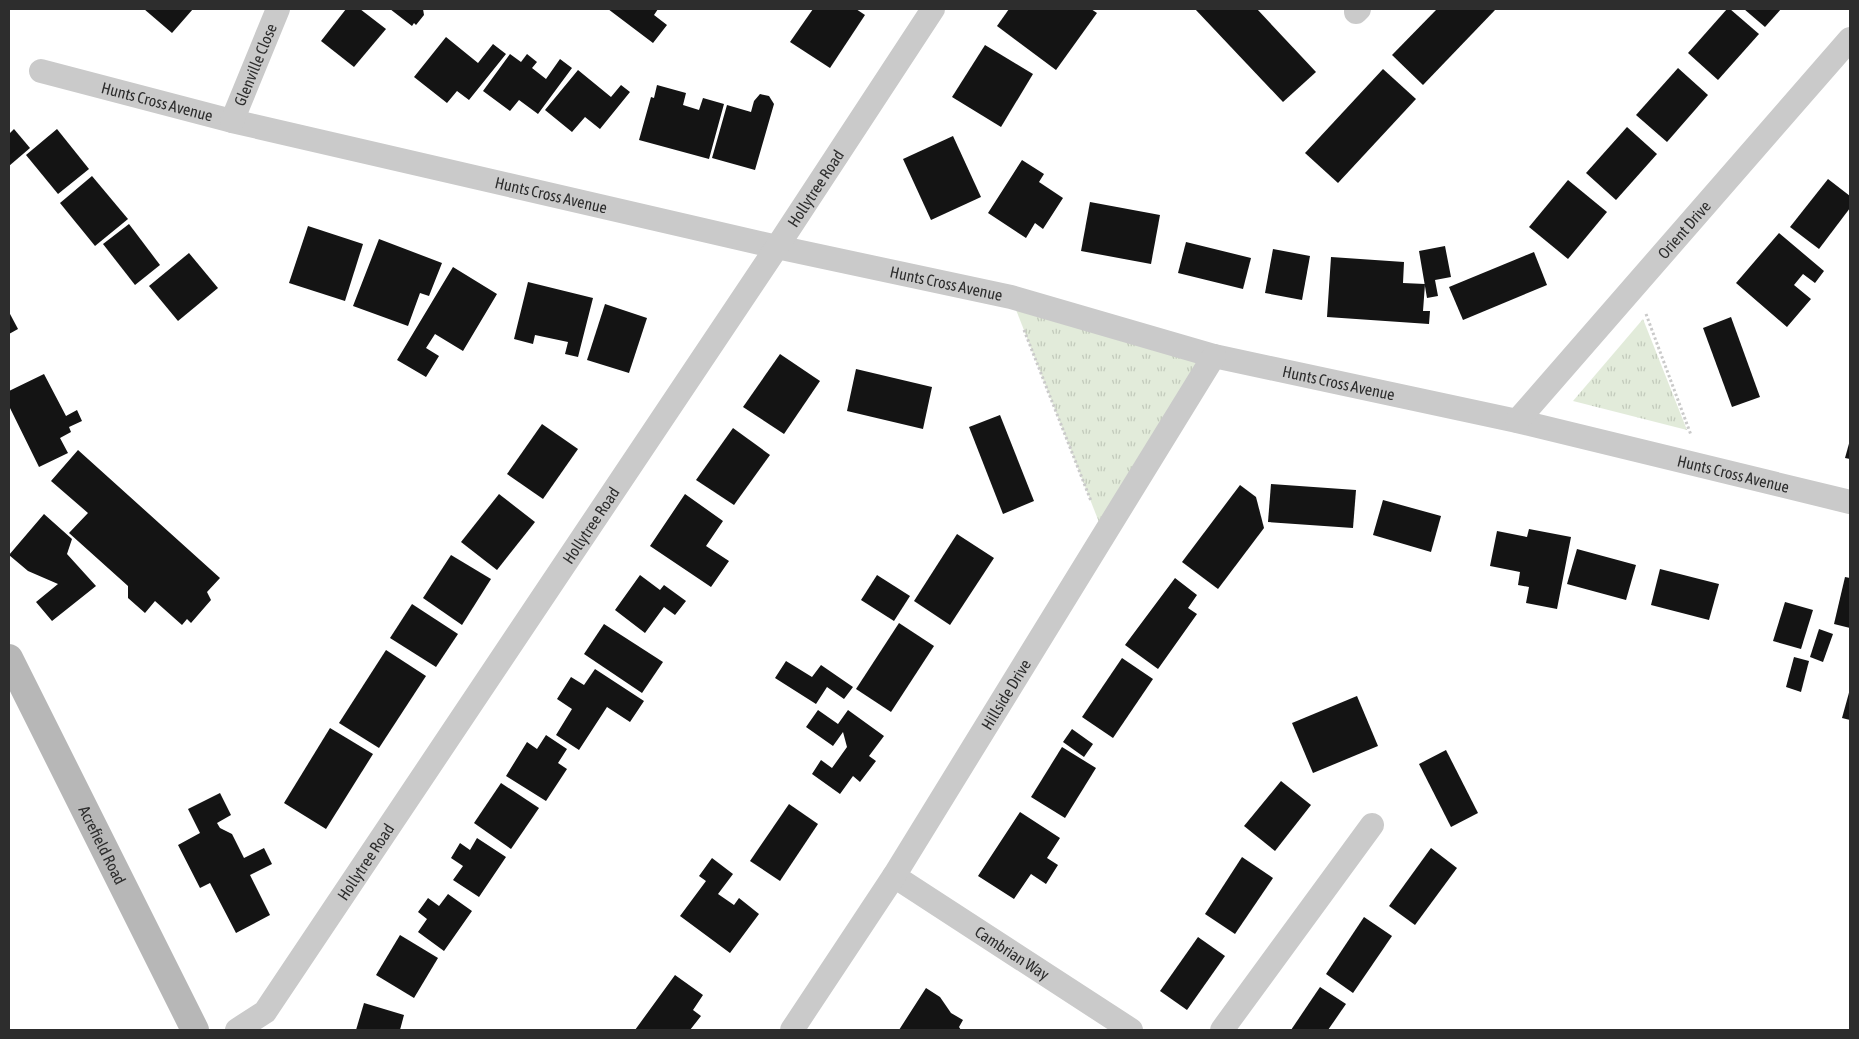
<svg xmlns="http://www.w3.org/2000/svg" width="1859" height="1039" font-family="'Asap Condensed',sans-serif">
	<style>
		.grass { fill: url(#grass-tufts) }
		.building { fill: #141414 }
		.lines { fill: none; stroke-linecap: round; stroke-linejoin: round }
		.path { stroke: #cacaca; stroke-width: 3; stroke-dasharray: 2.5 2.5; stroke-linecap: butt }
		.street { stroke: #cacaca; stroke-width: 24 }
		.secondary { stroke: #b7b7b7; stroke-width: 28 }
		.labels { text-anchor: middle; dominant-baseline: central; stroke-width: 5; stroke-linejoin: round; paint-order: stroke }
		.street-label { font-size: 16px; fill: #2d2d2d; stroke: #fff }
	</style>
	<defs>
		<pattern id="grass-tufts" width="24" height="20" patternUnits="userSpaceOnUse" patternTransform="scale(1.25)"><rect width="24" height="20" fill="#e2ebda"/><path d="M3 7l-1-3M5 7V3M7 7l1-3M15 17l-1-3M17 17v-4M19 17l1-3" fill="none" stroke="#c2cabb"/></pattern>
	</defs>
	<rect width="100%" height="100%" fill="#fff"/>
	<!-- grass -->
	<g class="grass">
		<path d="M1011 297 1214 356 1104 535Z"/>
		<path d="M1643 319 1687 430 1573 401Z"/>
	</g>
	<!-- building -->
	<g class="building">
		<path d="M144 9H193L172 33Z"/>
		<path d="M346 9H360L386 29 354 67 321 41Z"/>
		<path d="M390 9H423L424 15 416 25 414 23 412 26Z"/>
		<path d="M608 9H658L654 15 667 25 653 43Z"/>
		<path d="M813 9H856L865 15 830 68 790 42Z"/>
		<path d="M1009 9H1091L1097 13 1056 70 997 26Z"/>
		<path d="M1195 9H1257L1316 72 1283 102Z"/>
		<path d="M1437 9H1496L1423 85 1392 55Z"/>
		<path d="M1727 9H1730L1759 34 1718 80 1688 53Z"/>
		<path d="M1744 9H1781L1765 27Z"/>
		<path d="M446 37 478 63 493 44 506 54 469 100 457 91 447 103 414 77Z"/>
		<path d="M985 45 1033 74 1001 127 952 97Z"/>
		<path d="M510 54 521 62 527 54 537 62 532 68 546 79 560 59 572 68 538 114 519 100 510 111 483 91Z"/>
		<path d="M1678 68 1708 95 1667 142 1636 115Z"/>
		<path d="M1383 69 1416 99 1338 183 1305 153Z"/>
		<path d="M578 70 611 97 621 85 630 92 600 129 585 117 572 132 545 110Z"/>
		<path d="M657 85 686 93 683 105 699 110 703 98 724 104 709 159 639 140 651 97 654 98Z"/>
		<path d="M760 94 769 96 774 104 755 170 712 158 727 105 751 112 754 101Z"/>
		<path d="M1627 127 1657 154 1616 200 1586 173Z"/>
		<path d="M14 129 30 148 9 166V134Z"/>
		<path d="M57 129 89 169 58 194 26 155Z"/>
		<path d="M953 136 981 197 931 220 903 159Z"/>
		<path d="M1022 160 1044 174 1039 182 1063 198 1043 229 1035 223 1026 238 988 213Z"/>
		<path d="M92 176 128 219 95 246 60 203Z"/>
		<path d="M1828 179 1850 196V208L1819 249 1790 227Z"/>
		<path d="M1568 180 1607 212 1568 259 1529 227Z"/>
		<path d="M1090 202 1160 215 1151 264 1081 251Z"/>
		<path d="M129 224 160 265 135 285 103 244Z"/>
		<path d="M308 226 363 244 345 301 289 283Z"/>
		<path d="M1779 233 1824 271 1815 283 1803 274 1794 285 1811 299 1787 327 1736 283Z"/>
		<path d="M379 239 442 263 429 296 420 293 408 326 353 306Z"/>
		<path d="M1186 242 1251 258 1243 289 1178 273Z"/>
		<path d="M1445 246 1451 277 1435 280 1438 296 1427 298 1419 251Z"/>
		<path d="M1273 249 1310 256 1302 300 1265 293Z"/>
		<path d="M1534 252 1547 285 1463 320 1449 287Z"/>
		<path d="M189 253 218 288 178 321 149 286Z"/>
		<path d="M1331 257 1404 262 1403 283 1425 284 1423 311H1430L1429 324 1327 317Z"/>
		<path d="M453 267 497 294 463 351 435 334 426 348 439 356 426 377 397 360Z"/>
		<path d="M528 282 593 298 578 357 565 354 568 342 535 335 533 344 514 339Z"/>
		<path d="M605 304 647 318 629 373 587 360Z"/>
		<path d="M9 312 18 329 9 334Z"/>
		<path d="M1731 317 1760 397 1732 407 1703 328Z"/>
		<path d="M780 354 820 381 784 434 743 407Z"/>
		<path d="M856 369 932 387 923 429 847 411Z"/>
		<path d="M44 374 66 416 77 410 82 421 69 427 71 432 60 438 68 453 39 467 9 406V391Z"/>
		<path d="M1000 415 1034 501 1003 514 969 427Z"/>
		<path d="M542 424 578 449 543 499 507 474Z"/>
		<path d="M733 428 770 455 734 505 696 480Z"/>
		<path d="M1850 440V459L1845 458Z"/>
		<path d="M78 450 220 578 207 592 211 600 191 623 187 619 182 625 155 601 145 613 128 598V586L69 533 88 513 51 481Z"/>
		<path d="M1271 484 1356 490 1353 528 1268 522Z"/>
		<path d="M1240 485 1256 497 1264 528 1218 589 1182 562Z"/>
		<path d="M499 494 535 522 497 570 461 542Z"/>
		<path d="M685 494 723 521 706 546 729 561 711 587 650 546Z"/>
		<path d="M1383 500 1441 516 1431 552 1373 535Z"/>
		<path d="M44 514 72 539 67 554 96 586 52 621 36 602 58 584 28 571 9 555Z"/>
		<path d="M1529 529 1571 537 1557 609 1526 603 1529 587 1518 585 1520 572 1490 566 1497 531 1527 537Z"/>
		<path d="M957 534 994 558 950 625 914 601Z"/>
		<path d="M1577 549 1636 565 1626 600 1567 584Z"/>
		<path d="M451 555 491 579 462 625 423 598Z"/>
		<path d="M1660 569 1719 584 1709 620 1651 605Z"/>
		<path d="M640 575 660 590 664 585 686 601 675 615 664 607 645 633 615 610Z"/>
		<path d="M877 575 910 596 894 621 861 600Z"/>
		<path d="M1845 577 1850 578V628L1834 624Z"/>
		<path d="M1175 578 1197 595 1188 608 1197 614 1158 669 1125 645Z"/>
		<path d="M1785 602 1813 610 1801 649 1773 641Z"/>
		<path d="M412 604 458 634 436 667 390 638Z"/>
		<path d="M899 623 934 646 891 712 856 689Z"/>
		<path d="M604 624 663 662 642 693 584 654Z"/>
		<path d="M1819 629 1833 634 1823 662 1810 657Z"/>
		<path d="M386 650 426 676 379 748 339 723Z"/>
		<path d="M1794 657 1809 661 1801 692 1786 687Z"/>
		<path d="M1122 658 1153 679 1113 738 1082 717Z"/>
		<path d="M786 661 812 677 821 665 853 687 844 699 827 687 816 704 775 678Z"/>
		<path d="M595 669 644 701 630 722 607 707 579 750 556 735 572 709 557 699 571 677 584 685Z"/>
		<path d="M1850 689V720L1842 718Z"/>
		<path d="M1357 696 1378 746 1313 773 1292 723Z"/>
		<path d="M818 710 838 724 848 710 884 736 869 756 876 761 860 782 853 776 840 794 812 774 821 760 832 768 847 747 843 732 833 746 806 727Z"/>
		<path d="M330 728 373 754 326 829 284 803Z"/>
		<path d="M1072 729 1093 744 1084 757 1063 742Z"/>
		<path d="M546 735 567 749 558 763 567 769 546 801 506 776 527 742 537 749Z"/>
		<path d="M1062 747 1096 768 1065 818 1031 797Z"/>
		<path d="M1446 750 1478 813 1451 827 1419 764Z"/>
		<path d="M1281 781 1311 805 1275 851 1244 826Z"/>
		<path d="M501 783 539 808 511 849 474 823Z"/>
		<path d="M220 793 231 815 217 823 220 828 232 834 244 858 264 848 272 864 250 875 270 915 236 933 210 883 200 888 178 845 200 833 188 809Z"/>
		<path d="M789 804 818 824 780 881 750 861Z"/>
		<path d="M1020 812 1060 838 1047 858 1058 865 1046 884 1031 874 1014 899 978 876Z"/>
		<path d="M477 838 506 857 479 897 453 880 463 866 451 858 460 843 470 850Z"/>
		<path d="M1431 848 1457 868 1415 925 1389 906Z"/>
		<path d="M1242 857 1273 878 1235 934 1205 914Z"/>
		<path d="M712 858 733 874 718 894 734 905 739 898 759 914 730 953 680 916 706 881 699 876Z"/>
		<path d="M448 894 472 911 444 951 418 932 427 919 418 912 428 898 439 906Z"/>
		<path d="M1364 917 1392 936 1353 993 1326 974Z"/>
		<path d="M400 935 438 958 414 998 376 975Z"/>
		<path d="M1198 937 1225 956 1187 1010 1160 991Z"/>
		<path d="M675 975 703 995 693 1010 701 1016 690 1030H635Z"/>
		<path d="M1320 987 1346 1004 1328 1030H1291Z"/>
		<path d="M926 988 940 997 951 1013 963 1020 959 1027 961 1030H899Z"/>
		<path d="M364 1003 404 1015 400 1030H356Z"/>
	</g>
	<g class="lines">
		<!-- path -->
		<g class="path">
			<path d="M1646 314 1691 435"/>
			<path d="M1024 330 1091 501"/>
		</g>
		<!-- street -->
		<g class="street">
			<path d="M1356 12 1359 9"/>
			<path id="s1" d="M41 71 232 121 777 247 1011 297 1214 356 1517 421 1850 502"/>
			<path id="s2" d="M232 121 278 9"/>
			<path id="s3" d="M1517 421 1850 39"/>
			<path id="s4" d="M894 876 1131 1030"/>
			<path id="s5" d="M237 1030 265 1012 777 247 933 9"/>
			<path id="s6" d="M792 1030 894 876 1214 356"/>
			<path d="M1222 1030 1372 825"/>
		</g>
		<!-- secondary -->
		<path class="secondary" id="s7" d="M9 658 195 1030"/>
	</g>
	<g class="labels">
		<!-- street labels -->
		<g class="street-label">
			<text stroke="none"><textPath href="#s2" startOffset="61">Glenville Close</textPath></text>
			<text stroke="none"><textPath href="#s1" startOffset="120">Hunts Cross Avenue</textPath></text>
			<text stroke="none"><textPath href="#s5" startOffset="1024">Hollytree Road</textPath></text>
			<text stroke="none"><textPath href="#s1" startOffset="525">Hunts Cross Avenue</textPath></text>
			<text stroke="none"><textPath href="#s3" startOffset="254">Orient Drive</textPath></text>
			<text stroke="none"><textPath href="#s1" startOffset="930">Hunts Cross Avenue</textPath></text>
			<text stroke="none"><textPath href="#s1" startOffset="1335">Hunts Cross Avenue</textPath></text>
			<text stroke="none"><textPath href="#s1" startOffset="1740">Hunts Cross Avenue</textPath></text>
			<text stroke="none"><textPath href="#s5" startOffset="619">Hollytree Road</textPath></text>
			<text stroke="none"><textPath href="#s6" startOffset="398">Hillside Drive</textPath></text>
			<text stroke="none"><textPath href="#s7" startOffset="209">Acrefield Road</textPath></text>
			<text stroke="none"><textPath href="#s5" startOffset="214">Hollytree Road</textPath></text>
			<text stroke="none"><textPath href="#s4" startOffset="141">Cambrian Way</textPath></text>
		</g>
	</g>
	<!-- border -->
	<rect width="1859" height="1039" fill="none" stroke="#2d2d2d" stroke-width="20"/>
</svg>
